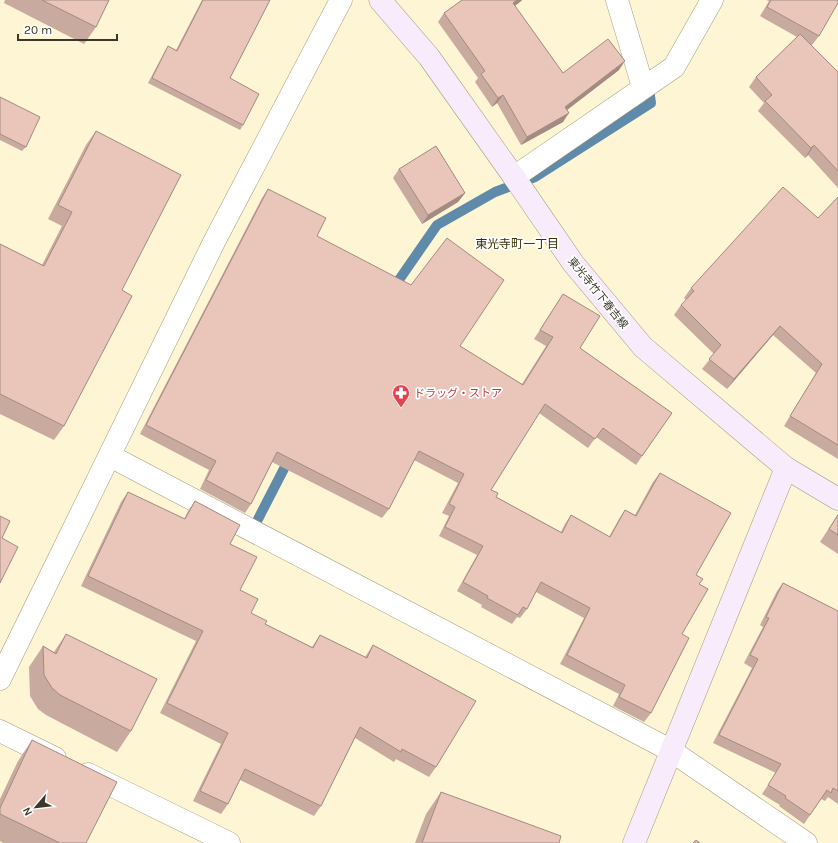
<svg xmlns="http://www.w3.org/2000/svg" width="838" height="843" font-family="Karla,'Noto Sans JP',sans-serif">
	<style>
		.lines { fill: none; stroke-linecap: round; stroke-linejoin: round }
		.stream { stroke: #5f8aaa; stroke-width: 10 }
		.street-casing { stroke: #a39b7c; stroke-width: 23 }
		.secondary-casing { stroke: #a39b7c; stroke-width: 23 }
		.street { stroke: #fff; stroke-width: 22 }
		.secondary { stroke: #f8ebfc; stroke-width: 22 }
		.wall { fill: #c8aa9f }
		.shaded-wall { fill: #a38b82 }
		.building { fill: #e9c6b9; stroke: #a38b82 }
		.labels { text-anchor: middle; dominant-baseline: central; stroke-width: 3.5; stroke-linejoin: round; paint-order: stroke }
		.street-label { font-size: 11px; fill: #3b372a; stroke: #fff }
		.health-label { font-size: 11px; fill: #be3a42; stroke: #fff; text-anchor: start }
		.neighbourhood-label { font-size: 12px; fill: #3a3004; stroke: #fff }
	</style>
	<rect width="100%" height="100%" fill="#fef5d4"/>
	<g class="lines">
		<!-- stream -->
		<g class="stream">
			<path d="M392 290 437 225 495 192 535 177 651 103 648 83"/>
			<path d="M255 525 290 457"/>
		</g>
		<!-- street casing -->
		<g class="street-casing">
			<g id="street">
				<path d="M617 0 643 87"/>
				<path d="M514 177 674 67 712 0"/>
				<path d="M110 456 670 750 806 843"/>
				<path d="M0 679 215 240 341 0"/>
				<path d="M0 731 55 758"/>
				<path d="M88 774 229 843"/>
			</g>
		</g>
		<!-- secondary casing -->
		<g class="secondary-casing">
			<g id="secondary">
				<path d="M380 0 429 57 514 177 573 263 643 347 786 468 838 499"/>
				<path d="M634 843 786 468"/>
			</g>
		</g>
		<!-- street -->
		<use href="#street" class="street"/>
		<!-- secondary -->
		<use href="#secondary" class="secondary"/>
	</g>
	<!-- wall -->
	<g class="wall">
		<path d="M5 0H109L96 27 84 44 4 3Z"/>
		<path d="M202 0H270L230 78 243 125 240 130 148 83 165 51 168 46 176 50Z"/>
		<path d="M462 0H522L520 2 515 6 563 73 619 70 567 110 563 122 521 145 497 103 492 107 475 82 478 78 438 22 444 13Z"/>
		<path d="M766 0H838L819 36 812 45H811L838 72V188L808 155 805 158 758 111 764 103 749 87 756 77 797 37 760 16 769 1Z"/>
		<path d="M0 97 26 147 22 151 0 140Z"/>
		<path d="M96 131 122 290 64 426 54 440 0 414V244L42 265 62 226 48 219 86 145Z"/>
		<path d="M399 169 465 193 458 202 422 224 393 178Z"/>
		<path d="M268 189 317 236 460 346 522 384 546 346 534 339 563 294 580 348 672 413 636 465 596 437 588 448 539 413 491 490 496 497 561 532 565 524 571 515 609 537 619 519 625 510 635 515 653 482 660 473 699 584 682 634 651 713 644 722 613 706 619 694 560 664 584 618 536 592 527 609 520 618 517 617 512 624 481 607 482 605 457 591 477 555 439 536 449 516 442 513 458 483 414 460 389 509 382 518 272 462 251 504 245 513 200 489 209 470 140 434 262 198Z"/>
		<path d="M838 197V459L784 426 816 373 773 335 727 389 702 369 714 354 674 315 681 305 686 300 684 298 691 288 818 218Z"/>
		<path d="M128 492 184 519 188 511 195 501 230 544 240 590 251 613 265 624 312 647 320 635 365 657 373 645 436 767 429 777 396 759 394 762 355 738 321 806 314 816 240 780 228 804 221 814 193 801 221 744 160 713 196 641 81 586 121 502Z"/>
		<path d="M838 514V554L820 542Z"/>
		<path d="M783 583 838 611V804L828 797 825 801 821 799 804 824 779 806 780 805 762 794 776 773 713 743 752 668 744 663 763 627 760 625 777 591Z"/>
		<path d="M66 634 131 731 117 752 46 715 38 709 30 696 29 667 43 646 54 652Z"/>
		<path d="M32 740 86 843H3L0 841V799L18 761Z"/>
		<path d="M441 792 559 843H415L426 814Z"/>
	</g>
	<!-- shaded-wall -->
	<g class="shaded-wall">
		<path d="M517 0H522L520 2 507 11 513 3Z"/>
		<path d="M625 61 619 70 559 116 565 107Z"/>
		<path d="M503 95 497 103 492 107 498 98Z"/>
		<path d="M569 113 563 122 521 145 527 137Z"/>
		<path d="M814 145 808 155 805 158 811 148Z"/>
		<path d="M465 193 458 202 422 224 428 215Z"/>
		<path d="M780 326 773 335 727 389 734 379Z"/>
	</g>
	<!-- building -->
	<g class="building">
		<path d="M42 0H109L96 27Z"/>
		<path d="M203 0H270L230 78 259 94 243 125 152 78 168 46 177 51Z"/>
		<path d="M462 0H517L513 3 563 73 608 39 625 61 565 107 569 113 527 137 503 95 498 98 481 74 485 71 444 13Z"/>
		<path d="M771 0H838V3L819 36 767 7Z"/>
		<path d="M800 34 838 72V171L814 145 811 148 765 101 772 95 756 77Z"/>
		<path d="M0 97 40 117 26 147 0 134Z"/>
		<path d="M96 131 181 175 122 290 132 296 64 426 0 394V244L44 266 72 212 58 205Z"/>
		<path d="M436 146 465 193 428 215 399 169Z"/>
		<path d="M783 187 818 218 838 197V445L790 416 822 364 780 326 734 379 709 359 721 345 681 305 694 291 691 288Z"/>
		<path d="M268 189 326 218 317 236 411 285 447 238 504 280 460 346 523 385 553 337 540 330 563 294 600 316 580 348 672 413 642 456 603 428 595 439 545 404 491 490 498 493 496 497 562 533 571 515 610 537 625 510 636 516 660 473 731 513 696 575 703 579 699 584 708 589 682 634 689 638 651 713 619 697 625 685 567 655 590 608 541 582 527 609 523 607 518 615 487 598 488 596 463 582 483 546 445 527 455 507 449 504 464 474 419 451 389 509 277 452 251 504 206 480 216 461 146 425Z"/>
		<path d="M128 492 185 519 195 501 240 525 230 544 257 557 240 590 258 599 251 613 267 621 265 624 313 648 320 635 367 658 373 645 476 701 436 767 402 749 401 752 360 727 321 806 245 769 228 804 200 791 228 733 167 703 203 631 88 576Z"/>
		<path d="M838 515V535L829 529Z"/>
		<path d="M0 516 10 521 2 538 18 547 0 583Z"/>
		<path d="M783 583 838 611V791L833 788 831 793 827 790 810 815 785 798 786 796 768 785 781 764 719 735 758 659 750 655 769 618 766 617Z"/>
		<path d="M66 634 157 679 131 731 60 695 52 688 44 675 43 646 56 654Z"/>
		<path d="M32 740 117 782 86 843H60L0 814V808Z"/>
		<path d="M441 792 561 836 559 843H422Z"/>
		<path d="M696 840 700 843H693Z"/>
	</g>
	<!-- icons -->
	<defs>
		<g id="pharmacy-pin" transform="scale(0.9)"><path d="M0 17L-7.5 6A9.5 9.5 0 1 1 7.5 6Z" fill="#e0444e" stroke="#fff"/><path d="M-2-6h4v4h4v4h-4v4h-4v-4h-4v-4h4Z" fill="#fff"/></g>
	</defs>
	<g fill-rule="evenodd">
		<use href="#pharmacy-pin" x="401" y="393"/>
	</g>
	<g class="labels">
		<!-- street labels -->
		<g class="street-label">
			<text transform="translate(598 293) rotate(51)">東光寺竹下春吉線</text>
		</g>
		<!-- health labels -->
		<g class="health-label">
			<text x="414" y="393">ドラッグ・ストア</text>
		</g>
		<!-- neighbourhood labels -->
		<g class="neighbourhood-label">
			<text x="517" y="244">東光寺町一丁目</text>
		</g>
	</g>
	<!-- north arrow -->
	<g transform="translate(36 807) rotate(242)" stroke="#ffffff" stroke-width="3" paint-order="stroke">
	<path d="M0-3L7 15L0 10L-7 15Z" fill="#3b372a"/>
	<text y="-6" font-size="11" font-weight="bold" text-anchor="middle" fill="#3b372a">N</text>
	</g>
	<!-- scale -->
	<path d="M18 34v6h99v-6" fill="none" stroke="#3b372a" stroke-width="2"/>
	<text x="24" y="34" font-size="12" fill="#3b372a" stroke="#ffffff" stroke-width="3" paint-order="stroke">20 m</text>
</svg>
